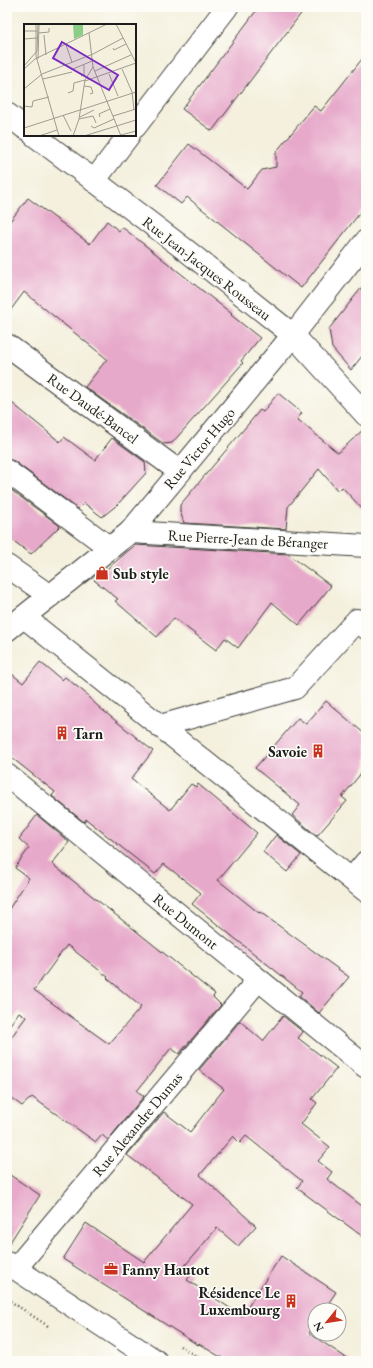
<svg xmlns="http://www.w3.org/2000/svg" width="373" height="1368" font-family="'EB Garamond',serif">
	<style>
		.building { fill: #e7a9ca; fill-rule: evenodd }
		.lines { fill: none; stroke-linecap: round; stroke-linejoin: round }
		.minor-casing { stroke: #3c3c39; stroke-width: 24 }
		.path { stroke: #3c3c39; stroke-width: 2.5; stroke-dasharray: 1 3; stroke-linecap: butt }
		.minor { stroke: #fff; stroke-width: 22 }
		.labels { text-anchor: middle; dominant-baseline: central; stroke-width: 3.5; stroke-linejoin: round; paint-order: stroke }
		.street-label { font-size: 15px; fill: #1c1c1c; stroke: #fdfcf7 }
		.poi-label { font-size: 15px; font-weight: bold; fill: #1c1c1c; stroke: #fdfcf7; text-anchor: start }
		.inset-road { fill: none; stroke: #9e9b90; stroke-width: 1 }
		.view { fill: #7b2cbf; fill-opacity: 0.15; stroke: #7b2cbf; stroke-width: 2 }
		.inset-edge { fill: none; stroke: #1c1c1c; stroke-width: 2 }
	</style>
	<rect width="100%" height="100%" fill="#fdfcf7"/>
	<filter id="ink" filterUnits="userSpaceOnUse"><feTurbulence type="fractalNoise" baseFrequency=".025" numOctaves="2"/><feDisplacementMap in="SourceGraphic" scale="8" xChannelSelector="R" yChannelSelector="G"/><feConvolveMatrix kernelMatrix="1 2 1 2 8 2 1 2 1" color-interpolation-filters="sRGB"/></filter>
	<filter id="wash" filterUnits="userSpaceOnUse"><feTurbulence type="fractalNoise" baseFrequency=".012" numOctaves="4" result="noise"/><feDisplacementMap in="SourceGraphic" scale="16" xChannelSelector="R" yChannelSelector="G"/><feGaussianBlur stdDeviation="0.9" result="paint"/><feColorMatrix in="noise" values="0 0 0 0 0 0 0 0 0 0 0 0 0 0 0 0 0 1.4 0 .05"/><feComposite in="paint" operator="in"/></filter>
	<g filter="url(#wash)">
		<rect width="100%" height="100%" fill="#f4f0dd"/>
		<g id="blocks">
			<!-- building -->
			<g class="building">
				<path d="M259 7H306L212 131 182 109Z"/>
				<path d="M366 54V205L301 288 187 197 181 204 157 185 189 144 247 189 262 170 276 167V152L314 106 321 111Z"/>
				<path d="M28 198 90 244 107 221 119 231 122 227 232 314 231 315 260 338 241 361 243 363 172 443 164 444 85 387 107 359 24 292 7 315V225Z"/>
				<path d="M366 282V351L351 370 332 348 329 329Z"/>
				<path d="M278 393 302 413 297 419 338 453 366 427V513L342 487 338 491 319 469 288 507 286 529 184 523 180 511V505L260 410 263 412Z"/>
				<path d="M7 399 60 442 64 437 95 460 112 438 145 462 146 473 117 505 102 517 84 503 78 509 14 461 7 459Z"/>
				<path d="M7 487 60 526 31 554 7 536Z"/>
				<path d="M135 545 288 554 331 586 299 625 272 602 238 648 225 638 216 650 174 618 157 637 115 601 118 599 94 580Z"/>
				<path d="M40 662 62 680 65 677 89 696 88 697 100 708 153 751 131 779 170 810 191 784 196 787 198 784 257 833 218 880 259 913 260 912 349 977 319 1013 299 996 302 992 192 904 201 893 164 864 155 874 86 819 84 822 52 796 55 792 7 754V670L23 683Z"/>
				<path d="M326 701 366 735V767L342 797 347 801 317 836 292 815 300 805 255 768 298 718 306 724Z"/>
				<path d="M37 815 69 842 52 864 215 994 213 997 221 1005 179 1054 171 1048 137 1091 144 1096 108 1140 102 1135 96 1142 32 1097 22 1106 7 1095V1043L26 1017 19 1012 7 1029V912L29 878 15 868 29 848 19 839ZM67 945 108 977 107 978 141 1007 109 1044 34 990Z"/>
				<path d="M276 835 301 855 287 872 263 852Z"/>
				<path d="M283 1016 303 1032 298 1038 337 1068 312 1099 317 1103 301 1124 330 1147 318 1161 332 1172 327 1179 366 1209V1239L297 1188 302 1181 246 1136 240 1143 233 1136 200 1175 256 1226 238 1246 217 1228 182 1269 191 1274 187 1280 242 1316 281 1256 336 1292 324 1310H315V1324L309 1333 351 1361H227L199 1344 198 1345 63 1259 86 1223 144 1262 192 1204 127 1155 164 1112 190 1132 224 1089 199 1070 240 1021 263 1041Z"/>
				<path d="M7 1173 40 1195 7 1247Z"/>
			</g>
		</g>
	</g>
	<g filter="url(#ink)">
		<use href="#blocks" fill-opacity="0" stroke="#3c3c39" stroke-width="1"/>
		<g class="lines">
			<!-- minor casing -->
			<g class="minor-casing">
				<g id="minor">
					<path d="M7 114 25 128"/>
					<path d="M135 127 227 7"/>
					<path d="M34 135 187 251 293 335 366 415"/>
					<path d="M94 181 129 135"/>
					<path d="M7 345 180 472"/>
					<path d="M7 471 110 548"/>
					<path d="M130 532 366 546"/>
					<path d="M7 566 50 596"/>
					<path d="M24 617 366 891"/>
					<path d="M7 630 130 532 293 335 366 241"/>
					<path d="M160 726 295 688 357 620 366 628"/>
					<path d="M7 775 366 1067"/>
					<path d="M352 879 366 862"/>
					<path d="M7 1263 156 1361"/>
					<path d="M16 1268 258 980"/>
				</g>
			</g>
			<!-- path -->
			<g class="path">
				<path d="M7 1299 48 1326"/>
				<path d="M180 1346 204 1361"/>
			</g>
			<!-- minor -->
			<use href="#minor" class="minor"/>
		</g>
	</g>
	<!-- icons -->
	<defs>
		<g id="shop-bare" transform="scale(1.08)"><path d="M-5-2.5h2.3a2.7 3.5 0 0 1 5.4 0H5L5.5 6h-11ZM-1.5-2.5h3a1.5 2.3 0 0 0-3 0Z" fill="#c8321e" stroke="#fdfcf7" stroke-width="2.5" paint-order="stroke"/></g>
		<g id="building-bare" transform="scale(1.08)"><path d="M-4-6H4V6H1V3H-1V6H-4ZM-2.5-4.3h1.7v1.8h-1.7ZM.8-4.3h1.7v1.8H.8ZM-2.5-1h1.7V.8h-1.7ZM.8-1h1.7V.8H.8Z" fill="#c8321e" stroke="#fdfcf7" stroke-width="2.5" paint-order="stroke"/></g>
		<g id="office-bare" transform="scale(1.08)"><path d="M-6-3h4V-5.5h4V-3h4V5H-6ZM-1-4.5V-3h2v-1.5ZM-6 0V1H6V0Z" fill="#c8321e" stroke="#fdfcf7" stroke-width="2.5" paint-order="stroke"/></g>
	</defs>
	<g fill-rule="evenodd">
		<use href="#shop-bare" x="102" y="573"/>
		<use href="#building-bare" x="62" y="733"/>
		<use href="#building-bare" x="318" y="751"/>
		<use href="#office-bare" x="111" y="1269"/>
		<use href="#building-bare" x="291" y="1301"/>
	</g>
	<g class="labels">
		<!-- street labels -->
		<g class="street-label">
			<text transform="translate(207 268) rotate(38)">Rue Jean-Jacques Rousseau</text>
			<text transform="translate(93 408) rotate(36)">Rue Daudé-Bancel</text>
			<text transform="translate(199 448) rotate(-50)">Rue Victor Hugo</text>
			<text transform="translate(248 539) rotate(3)">Rue Pierre-Jean de Béranger</text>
			<text transform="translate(186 921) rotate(39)">Rue Dumont</text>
			<text transform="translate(137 1124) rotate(-50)">Rue Alexandre Dumas</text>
		</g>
		<!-- poi labels -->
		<g class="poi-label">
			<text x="113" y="573">Sub style</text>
			<text x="73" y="733">Tarn</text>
			<text x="307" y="751" text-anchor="end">Savoie</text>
			<text x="122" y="1269">Fanny Hautot</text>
			<text x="280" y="1292" text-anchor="end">Résidence Le<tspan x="280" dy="17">Luxembourg</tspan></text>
		</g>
	</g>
	<!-- overview -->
	<g transform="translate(24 24)">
		<rect width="112" height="112" fill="#f4f0dd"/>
		<path d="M49 0H59V11L50 15Z" fill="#8acd87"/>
		<path class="inset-road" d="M12 0V32L35 112M92 0 112 39M0 7H13M15 9 25 8V4M65 9 69 43 97 112M20 11 22 31M0 15 13 14M42 21 48 38M89 24 90 26 102 20M14 35 15 0M0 42 13 27 14 0M0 45 11 35 83 0M49 45 68 37M98 45 108 68 110 86M71 47 107 31M85 50 94 72M57 52 60 51V41M19 55 48 48M61 57 112 39M60 62 67 63 69 69 66 70M0 65 18 50 69 30 99 14M44 69 49 67 50 59 61 56M0 82 8 83 9 77 25 73M39 91 47 107M89 92 112 85M56 93 70 86M76 93 75 90 86 85M55 95 69 92 72 99M67 102 70 104 90 95M0 104 112 68M97 111 112 107M15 112 33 106M49 112 55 95 61 56 69 43M60 112 112 96"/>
		<path class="view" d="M38 18 94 51 85 66 29 34Z"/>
		<rect width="112" height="112" class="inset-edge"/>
	</g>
	<!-- margin -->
	<rect width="373" height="1368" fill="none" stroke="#fdfcf7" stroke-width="24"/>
	<!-- north arrow -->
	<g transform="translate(327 1322) rotate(240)"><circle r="19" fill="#fdfcf7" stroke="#a3a29f"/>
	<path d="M0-3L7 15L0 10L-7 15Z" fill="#c8321e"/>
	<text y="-6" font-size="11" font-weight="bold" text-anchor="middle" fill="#1c1c1c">N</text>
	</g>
</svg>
